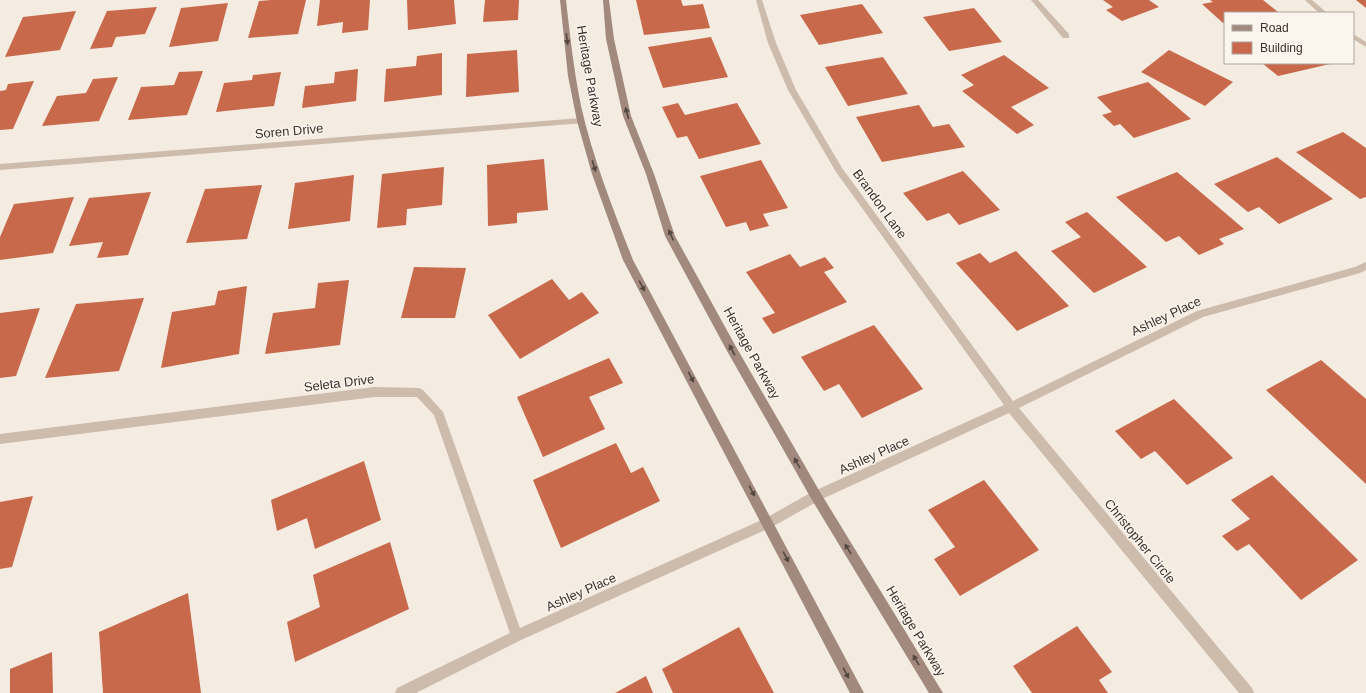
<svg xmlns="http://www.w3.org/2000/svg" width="1366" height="693" font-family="Arial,sans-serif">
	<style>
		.building { fill: #c8694b }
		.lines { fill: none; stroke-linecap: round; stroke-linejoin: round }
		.street { fill: #cdbbac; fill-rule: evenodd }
		.secondary { fill: #a18a7d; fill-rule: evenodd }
		.oneway { fill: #544640 }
		.labels { text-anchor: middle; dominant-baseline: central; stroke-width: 3; stroke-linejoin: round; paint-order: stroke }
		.street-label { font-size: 13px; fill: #3b302b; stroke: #fbf5ee }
	</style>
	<rect width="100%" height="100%" fill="#f4ebe1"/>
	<!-- building -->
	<g class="building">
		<path d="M271 0H306L298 34 248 38 259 1Z"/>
		<path d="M320 0H370L368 30 342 33 343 22 317 26Z"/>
		<path d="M407 0H454L456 24 408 30Z"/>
		<path d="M485 0H519L518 20 483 22Z"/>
		<path d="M636 0H681L683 6 703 4 710 28 644 35Z"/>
		<path d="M1103 0H1149L1159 7 1122 21 1106 10 1113 7Z"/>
		<path d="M1210 0H1263L1278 12 1225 13V22L1223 23 1202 4 1213 2Z"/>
		<path d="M1356 0H1366V8Z"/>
		<path d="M228 3 218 41 169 47 181 8Z"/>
		<path d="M862 4 883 33 819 45 800 15Z"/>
		<path d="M157 7 145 34 116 37 112 47 90 49 107 11Z"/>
		<path d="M974 8 1002 42 949 51 923 17Z"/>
		<path d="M76 11 60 50 5 57 23 17Z"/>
		<path d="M711 37 728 77 663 88 648 47Z"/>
		<path d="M517 50 519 92 466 97 467 54Z"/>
		<path d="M1169 50 1233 82 1205 106 1141 72Z"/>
		<path d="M442 53V95L384 102 386 69 416 66 417 56Z"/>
		<path d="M1004 55 1049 88 1011 107 1034 125 1017 134 962 91 974 85 961 75Z"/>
		<path d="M883 57 908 94 848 106 825 67Z"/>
		<path d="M1262 63H1330V64L1278 76Z"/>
		<path d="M358 69 356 101 302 108 305 86 334 83 335 72Z"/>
		<path d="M203 71 187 115 128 120 141 87 174 85 179 72Z"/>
		<path d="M281 72 274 106 216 112 224 83 252 80 253 75Z"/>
		<path d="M118 77 99 121 42 126 57 96 86 93 93 79Z"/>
		<path d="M34 81 13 129 0 130V91L6 90 8 84Z"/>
		<path d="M1148 82 1191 119 1134 138 1120 124 1114 126 1102 115 1112 112 1097 97Z"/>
		<path d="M678 103 685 115 737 103 761 144 699 159 687 136 677 138 662 107Z"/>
		<path d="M919 105 933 127 949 124 965 147 882 162 856 117Z"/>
		<path d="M1343 132 1366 148V197L1360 199 1296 152Z"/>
		<path d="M1277 157 1333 199 1279 224 1259 207 1248 212 1214 184Z"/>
		<path d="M544 159 548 210 517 213V223L488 226 487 165Z"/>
		<path d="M761 160 788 208 763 214 769 226 750 231 746 222 726 227 700 176Z"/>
		<path d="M444 167 442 205 407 209 406 225 377 228 382 174Z"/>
		<path d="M963 171 1000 210 959 225 949 213 927 221 903 193Z"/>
		<path d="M1177 172 1244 229 1219 239 1224 244 1199 255 1179 236 1166 242 1116 197Z"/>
		<path d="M354 175 350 221 288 229 295 183Z"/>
		<path d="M262 185 247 239 186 243 205 189Z"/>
		<path d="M151 192 128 255 97 258 103 242 69 246 89 198Z"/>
		<path d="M74 197 53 253 0 260V237L14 204Z"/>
		<path d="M1087 212 1147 267 1094 293 1051 251 1081 237 1065 222Z"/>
		<path d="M1016 251 1069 306 1017 331 956 263 980 253 990 263Z"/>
		<path d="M790 254 800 267 825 257 834 268 824 272 847 302 773 334 762 318 775 313 746 272Z"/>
		<path d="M414 267 466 268 455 318H401Z"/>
		<path d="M552 279 569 300 582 292 599 313 520 359 488 315Z"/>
		<path d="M349 280 340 345 265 354 273 313 315 308 318 283Z"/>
		<path d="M247 286 239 354 161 368 172 312 215 305 218 291Z"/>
		<path d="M144 298 119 371 45 378 76 304Z"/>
		<path d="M40 308 16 376 0 378V313Z"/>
		<path d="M874 325 923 389 862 418 839 384 824 391 801 357Z"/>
		<path d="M609 358 623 383 589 397 605 429 543 457 517 397Z"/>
		<path d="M1321 360 1366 399V484L1266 390Z"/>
		<path d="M1174 399 1233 458 1187 485 1155 451 1141 459 1115 431Z"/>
		<path d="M616 443 631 473 643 467 660 501 561 548 533 480Z"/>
		<path d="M364 461 381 520 315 549 307 518 277 531 271 500Z"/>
		<path d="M1272 475 1358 560 1301 600 1249 544 1237 551 1222 536 1250 519 1231 500Z"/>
		<path d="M984 480 1039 550 960 596 934 559 955 547 928 510Z"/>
		<path d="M33 496 12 567 0 569V502Z"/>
		<path d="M390 542 409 609 295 662 287 622 320 607 313 575Z"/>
		<path d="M188 593 201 693H103L99 632Z"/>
		<path d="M1077 626 1112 672 1099 680 1108 693H1032L1013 666Z"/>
		<path d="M739 627 774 693H673L662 669Z"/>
		<path d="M52 652 53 693H10V669Z"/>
		<path d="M646 676 653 693H615Z"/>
	</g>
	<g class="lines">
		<!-- street -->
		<g class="street">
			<path d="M756 0H762L776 43 796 90 842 168 1013 401 1197 311 1355 267 1366 262V270L1360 273 1203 317 1019 408 1252 688 1254 693H1239L1009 413 820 500 772 527 521 640 416 693H395L397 688 510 633 434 415 417 397H374L0 444V434L374 387 419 388 423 390 443 412 520 628 764 519 812 492 1004 405 836 172 788 90 768 43Z"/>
			<path d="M1031 0H1038L1069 34V38H1063Z"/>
			<path d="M1305 0H1312L1327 13H1319Z"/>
			<path d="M1353 34 1366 42V47L1353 39Z"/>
			<path d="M581 118 584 119V123L0 170V164Z"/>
		</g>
		<!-- secondary -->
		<g class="secondary">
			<path d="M560 0H566C570 36 574 71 581 106 593 159 613 209 633 260L864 693H850L623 260 592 174 577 121 568 76Z"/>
			<path d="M603 0H609L614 39 631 116 654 174 675 236 735 345 820 492 943 693H929L812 500 727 351 665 236 646 174 623 116 606 39Z"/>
		</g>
	</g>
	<!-- one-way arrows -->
	<defs><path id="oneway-solid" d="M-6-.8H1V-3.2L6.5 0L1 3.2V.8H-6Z"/></defs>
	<g class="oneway">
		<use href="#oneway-solid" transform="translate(567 39) rotate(83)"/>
		<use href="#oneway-solid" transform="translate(627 113) rotate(-105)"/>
		<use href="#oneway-solid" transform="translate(594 166) rotate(73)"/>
		<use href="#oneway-solid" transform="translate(671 235) rotate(-113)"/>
		<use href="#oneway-solid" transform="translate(642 286) rotate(62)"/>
		<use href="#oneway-solid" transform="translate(732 350) rotate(-119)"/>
		<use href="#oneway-solid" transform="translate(691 377) rotate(62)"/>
		<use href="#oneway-solid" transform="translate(797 463) rotate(-120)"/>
		<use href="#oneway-solid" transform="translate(752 491) rotate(62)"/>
		<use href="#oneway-solid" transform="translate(848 549) rotate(-121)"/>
		<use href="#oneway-solid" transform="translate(786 557) rotate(62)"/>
		<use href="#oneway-solid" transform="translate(916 660) rotate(-121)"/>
		<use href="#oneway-solid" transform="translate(846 673) rotate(62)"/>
	</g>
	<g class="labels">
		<!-- street labels -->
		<g class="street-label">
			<text transform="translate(590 76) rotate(80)">Heritage Parkway</text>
			<text transform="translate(289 131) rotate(-5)">Soren Drive</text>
			<text transform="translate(880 204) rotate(54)">Brandon Lane</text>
			<text transform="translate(1166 316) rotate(-25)">Ashley Place</text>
			<text transform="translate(752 353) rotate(61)">Heritage Parkway</text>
			<text transform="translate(339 383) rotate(-7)">Seleta Drive</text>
			<text transform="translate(874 455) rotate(-24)">Ashley Place</text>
			<text transform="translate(1140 541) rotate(51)">Christopher Circle</text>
			<text transform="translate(581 592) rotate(-24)">Ashley Place</text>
			<text transform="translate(916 631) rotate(59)">Heritage Parkway</text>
		</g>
	</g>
	<!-- legend -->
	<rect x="1224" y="12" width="130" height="52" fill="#fbf5ee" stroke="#aea6a0"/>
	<rect x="1232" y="25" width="20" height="6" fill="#a18a7d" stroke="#aea6a0"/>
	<text x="1260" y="32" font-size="12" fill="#3b302b">Road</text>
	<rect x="1232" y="42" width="20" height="12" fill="#c8694b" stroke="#aea6a0"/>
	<text x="1260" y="52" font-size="12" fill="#3b302b">Building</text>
</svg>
